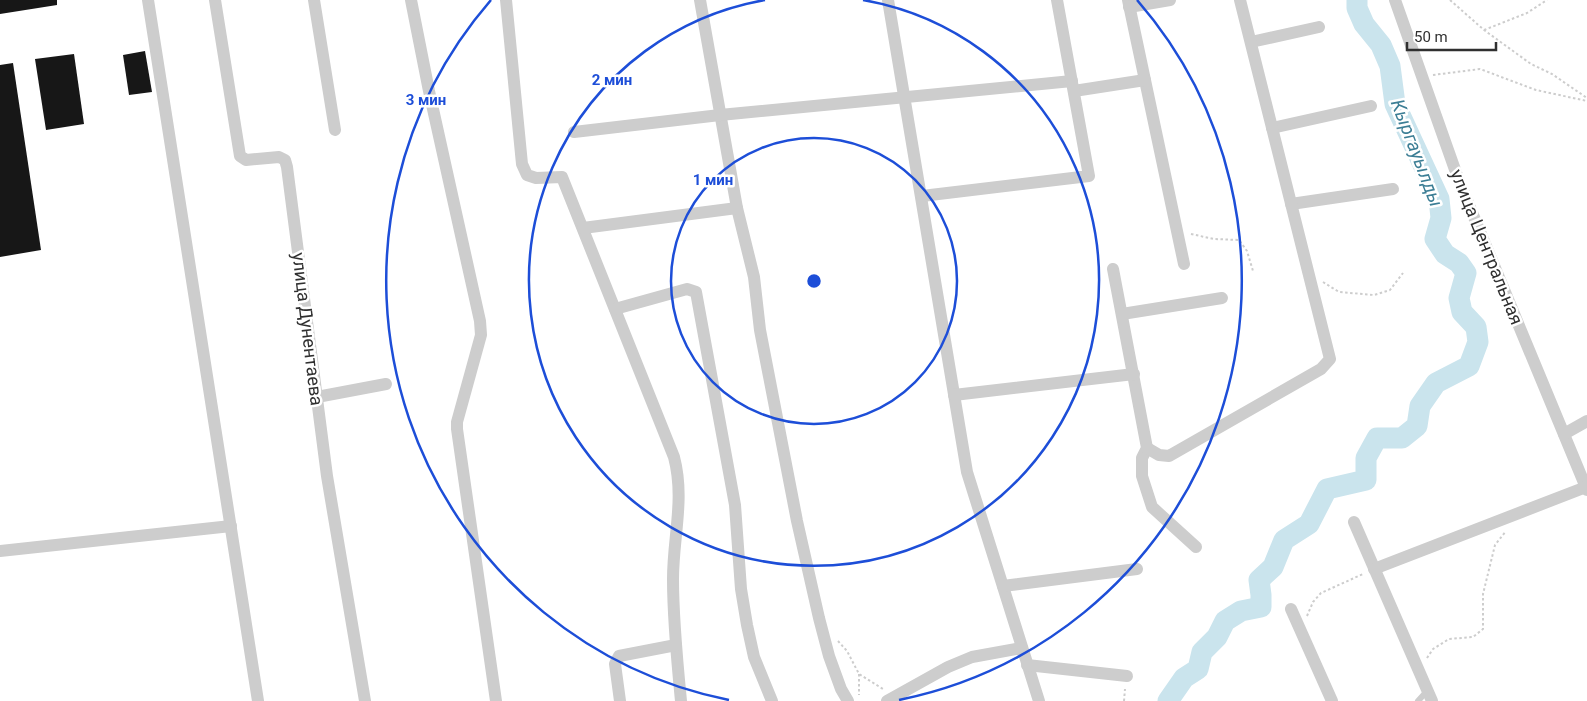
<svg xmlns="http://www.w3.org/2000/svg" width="1587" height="701" font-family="Roboto,sans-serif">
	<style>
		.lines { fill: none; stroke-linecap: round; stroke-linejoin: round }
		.river { stroke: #cae4ed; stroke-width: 21 }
		.building { fill: #171717 }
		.path { stroke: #cdcdcd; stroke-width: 2; stroke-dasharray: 2.5 2.5; stroke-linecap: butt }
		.service { stroke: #cdcdcd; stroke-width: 6 }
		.minor { stroke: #cdcdcd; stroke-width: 12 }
		.ring { fill: none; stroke: #1d4ed8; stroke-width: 2.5 }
		.labels { text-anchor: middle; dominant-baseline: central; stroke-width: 5; stroke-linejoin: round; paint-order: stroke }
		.street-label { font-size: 18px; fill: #303030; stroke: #fff }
		.water-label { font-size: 19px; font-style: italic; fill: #3c7e95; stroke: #fff }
		.centre { fill: #1d4ed8; stroke: #fff; stroke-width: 2.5 }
		.ring-label { font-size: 15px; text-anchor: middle; font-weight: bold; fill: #1d4ed8; stroke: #fff; stroke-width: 5; stroke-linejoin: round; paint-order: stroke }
	</style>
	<rect width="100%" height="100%" fill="#fff"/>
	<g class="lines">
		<!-- river -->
		<path class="river" d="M1168 701 1184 678 1198 669 1202 652 1217 637 1225 621 1241 611 1261 607V595L1259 580 1273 567 1284 540 1309 524 1327 489 1366 480V458L1377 438H1402L1417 426 1420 406 1436 383 1469 366 1478 342 1476 327 1462 312 1459 298 1466 273 1459 263 1445 254 1435 239 1441 218 1439 199 1395 104 1390 66 1381 45 1364 24 1357 8V0"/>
	</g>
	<!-- building -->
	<g class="building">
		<path d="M0 0H57V5L0 14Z"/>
		<path d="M145 51 152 92 129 95 123 55Z"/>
		<path d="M74 54 84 124 46 130 35 59Z"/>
		<path d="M13 63 41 250 0 257V65Z"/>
	</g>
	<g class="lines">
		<!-- path -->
		<g class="path">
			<path d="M1450 0 1484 30 1531 64 1552 74 1587 98"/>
			<path d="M1484 30 1527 13 1547 0"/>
			<path d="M1433 75 1480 69 1536 90 1587 101"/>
			<path d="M1191 234 1214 239 1239 240 1247 251 1253 271"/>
			<path d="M1323 282 1339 292 1374 295 1390 290 1403 273"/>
			<path d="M1307 616 1313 602 1321 593 1363 574"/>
			<path d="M838 641 847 651 859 674 883 689"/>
			<path d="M1427 658 1433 649 1449 639 1473 637 1483 629V594L1495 545 1506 531"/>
			<path d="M859 674V695"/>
			<path d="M1124 701 1125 689"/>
		</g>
		<!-- service -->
		<path class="service" d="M1418 701 1428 690"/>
		<!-- minor -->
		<g class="minor">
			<path d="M148 0 258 701"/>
			<path d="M215 0 240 156 246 160 279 157 285 160 287 167 327 476 365 701"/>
			<path d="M314 0 335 130"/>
			<path d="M411 0 429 91 480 321 481 335 457 422V429L496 701"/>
			<path d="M506 0 522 164 527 175 536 178 562 177 674 457C685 499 673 537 673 579 673 620 677 660 681 701"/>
			<path d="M700 0 737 208 754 277 760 330 797 521 819 618 829 656 841 689 848 701"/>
			<path d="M888 0 967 472 1039 701"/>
			<path d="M1128 0 1184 264"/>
			<path d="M1395 0 1459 181 1587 490"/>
			<path d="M1129 7 1170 0"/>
			<path d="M1251 42 1319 27"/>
			<path d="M1074 91 1145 80"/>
			<path d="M1272 128 1371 106"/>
			<path d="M574 132 720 115 1072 81"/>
			<path d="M922 196 1089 176 1057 0"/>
			<path d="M1291 204 1393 189"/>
			<path d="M583 228 737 208"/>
			<path d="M1113 269 1147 448 1142 458V476L1152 507 1196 547"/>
			<path d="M615 309 687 289 696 292 735 505 741 589 747 625 754 657 772 701"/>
			<path d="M1122 314 1222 298"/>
			<path d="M954 395 1134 374"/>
			<path d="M317 397 386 384"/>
			<path d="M1564 434 1587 421"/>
			<path d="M1147 448 1159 455 1169 456 1321 369 1330 359 1240 0"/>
			<path d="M1354 522 1432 701"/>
			<path d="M0 551 231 526"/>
			<path d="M1374 569 1586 487"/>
			<path d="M1003 586 1137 569"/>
			<path d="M1291 609 1332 701"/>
			<path d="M1027 665 1127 676"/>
			<path d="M620 701 615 664 619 656 676 645"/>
			<path d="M887 701 948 667 972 657 1022 648"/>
		</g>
	</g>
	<!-- distance rings -->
	<g class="ring">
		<circle cx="814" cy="281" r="143"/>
		<path d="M863 0A285 285 0 1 1 765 0"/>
		<path d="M729 700A428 428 0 0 1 491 0M1137 0A428 428 0 0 1 899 700"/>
	</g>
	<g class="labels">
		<!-- street labels -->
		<g class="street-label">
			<text transform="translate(1487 247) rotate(68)">улица Центральная</text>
			<text transform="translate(308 329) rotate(83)">улица Дунентаева</text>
		</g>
		<!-- water labels -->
		<g class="water-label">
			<text transform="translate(1417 153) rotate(69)">Кыргауылды</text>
		</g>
	</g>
	<circle cx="814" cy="281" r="8" class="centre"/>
	<g class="ring-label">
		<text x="612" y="85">2 мин</text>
		<text x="426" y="105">3 мин</text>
		<text x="713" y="185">1 мин</text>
	</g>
	<!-- scale -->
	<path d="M1407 42v8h89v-8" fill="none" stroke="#303030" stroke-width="2.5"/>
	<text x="1414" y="42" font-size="15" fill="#303030" stroke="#ffffff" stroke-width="4" paint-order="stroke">50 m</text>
</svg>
